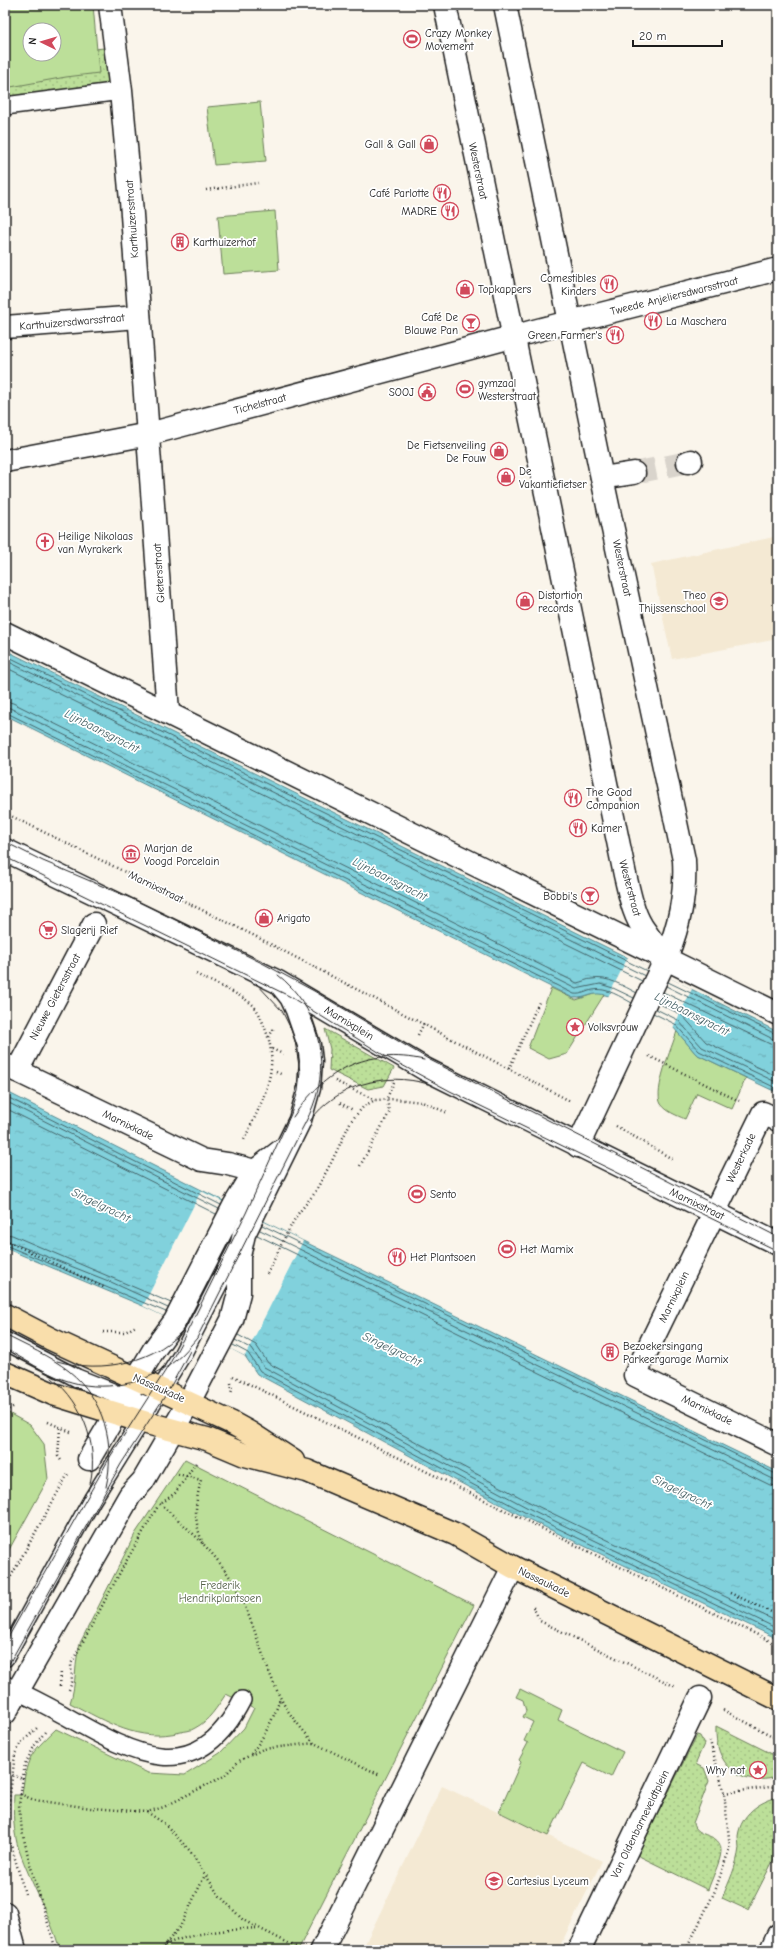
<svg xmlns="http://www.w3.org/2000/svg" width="783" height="1955" font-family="'Comic Neue',sans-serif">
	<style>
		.built { fill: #f4e9d3 }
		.grass { fill: url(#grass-dots); stroke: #6c7e5a }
		.green { fill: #bcdf99; stroke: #6c7e5a; fill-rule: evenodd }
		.water { fill: url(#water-ripples); stroke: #59898f }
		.pier { fill: #faf5eb }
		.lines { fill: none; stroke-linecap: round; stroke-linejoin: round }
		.shore { stroke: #446469; stroke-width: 1 }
		.street-tunnel { stroke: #d9d4cc; stroke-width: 22; stroke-dasharray: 22 11; stroke-linecap: butt }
		.lane-casing { stroke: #1c1c1c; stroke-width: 20 }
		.street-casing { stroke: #1c1c1c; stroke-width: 25 }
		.secondary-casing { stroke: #1c1c1c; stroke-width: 25 }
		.primary-casing { stroke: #1c1c1c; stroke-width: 25 }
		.path { stroke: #1c1c1c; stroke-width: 2.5; stroke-dasharray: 1 3; stroke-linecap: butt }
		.lane { stroke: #fff; stroke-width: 17 }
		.street { stroke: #fff; stroke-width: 22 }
		.secondary { stroke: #fff; stroke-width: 22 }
		.primary { stroke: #f9deab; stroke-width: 22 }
		.tram { stroke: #1c1c1c; stroke-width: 1 }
		.labels { text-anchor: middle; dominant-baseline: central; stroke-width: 3.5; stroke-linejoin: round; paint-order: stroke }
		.poi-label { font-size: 11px; fill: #1c1c1c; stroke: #fff; text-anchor: start }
		.street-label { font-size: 11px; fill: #1c1c1c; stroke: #fff }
		.park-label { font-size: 11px; fill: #546048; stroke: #fff }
		.water-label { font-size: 12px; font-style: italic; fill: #3f5b5f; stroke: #fff }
	</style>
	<defs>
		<pattern id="grass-dots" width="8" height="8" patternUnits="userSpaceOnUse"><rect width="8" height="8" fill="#bcdf99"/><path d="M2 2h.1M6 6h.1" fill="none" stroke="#a1bf83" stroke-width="1.8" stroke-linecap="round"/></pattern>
		<pattern id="water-ripples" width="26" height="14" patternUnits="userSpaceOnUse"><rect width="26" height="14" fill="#81d1dc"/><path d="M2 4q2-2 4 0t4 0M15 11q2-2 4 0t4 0" fill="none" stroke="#6fb3bc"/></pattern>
	</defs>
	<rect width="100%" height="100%" fill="#faf5eb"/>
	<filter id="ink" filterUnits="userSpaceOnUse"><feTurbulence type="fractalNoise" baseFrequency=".025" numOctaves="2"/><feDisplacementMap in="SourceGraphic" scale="8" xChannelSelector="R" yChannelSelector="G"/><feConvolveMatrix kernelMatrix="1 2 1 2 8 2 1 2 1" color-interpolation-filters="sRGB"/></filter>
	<g filter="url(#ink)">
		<!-- built -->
		<g class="built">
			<path d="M778 536V639L672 659 651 564Z"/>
			<path d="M442 1786 602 1861 558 1950H362Z"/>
		</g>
		<!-- grass -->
		<g class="grass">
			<path d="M104 48 109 88 5 103V83L76 51Z"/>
			<path d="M325 1029 394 1068 384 1086 368 1089 329 1070 330 1049Z"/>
			<path d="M716 1726 778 1757V1777C740 1787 714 1765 716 1726Z"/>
			<path d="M697 1735 700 1736 704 1744 696 1762 697 1765 704 1768 709 1781 693 1823C695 1839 721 1831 721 1851 721 1861 711 1880 708 1890L637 1855Z"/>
			<path d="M778 1797V1851L748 1910 722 1898C729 1882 737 1865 739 1848 739 1844 738 1840 738 1836 741 1814 759 1802 778 1797Z"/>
		</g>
		<!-- green -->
		<g class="green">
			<path d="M5 5H93L99 73 66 77 5 88ZM30 30H54V54H30Z"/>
			<path d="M260 102 266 161 214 165 207 107Z"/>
			<path d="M275 211 279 270 223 274 218 216Z"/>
			<path d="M551 988 576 1000 607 990 567 1054 549 1059 528 1048Z"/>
			<path d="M677 1031 696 1054 746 1078 732 1109 697 1093 685 1119C676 1115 667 1112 661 1104 653 1091 672 1047 677 1031Z"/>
			<path d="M5 1411 30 1425 44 1444 48 1479 5 1557Z"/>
			<path d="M185 1459 474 1605 298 1950H60C50 1915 31 1884 19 1850 13 1832 13 1813 14 1795H22C27 1757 28 1756 56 1729L148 1773 185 1775 220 1753 244 1728 254 1708 226 1694C217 1707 209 1721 195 1728 191 1731 185 1731 181 1732 138 1743 107 1722 70 1703 77 1683 74 1663 80 1643L135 1534Z"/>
			<path d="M520 1689 562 1710 558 1720 623 1752 611 1777 584 1763 548 1836 499 1812 521 1762 519 1760 528 1743 524 1741 533 1722 523 1717 526 1711 523 1700 516 1697Z"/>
		</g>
		<!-- water -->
		<g class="water">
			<path d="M5 650 778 1032V1093L696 1054 673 1027 609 996C590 990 590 999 573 998L5 715Z"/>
			<path d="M5 1091 303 1241 778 1472V1639L526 1518 257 1374 245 1356 220 1343 143 1306 5 1248Z"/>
		</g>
		<!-- pier -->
		<g class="pier">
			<path d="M628 957 692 989 673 1028 608 997Z"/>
			<path d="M201 1191 303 1241 245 1356 143 1306Z"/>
		</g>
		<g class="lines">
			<!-- shore -->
			<g class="shore">
				<path d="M5 655 647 971"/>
				<path d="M5 660 645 976"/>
				<path d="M5 667 642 981"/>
				<path d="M5 701 13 703 577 983C582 982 587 979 592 979 608 976 623 986 637 993"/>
				<path d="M5 707 10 708 576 989 600 984 613 988 634 998"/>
				<path d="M5 712 574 994C582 995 586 991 593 990 606 987 621 997 632 1003"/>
				<path d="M668 982 778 1035"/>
				<path d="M666 986 773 1039 778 1040"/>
				<path d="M663 992 770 1044 778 1046"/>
				<path d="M658 1003 682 1015 706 1042 778 1077"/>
				<path d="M656 1009 678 1020 702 1047 778 1083"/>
				<path d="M653 1013 675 1024 699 1051 778 1089"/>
				<path d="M5 1096 221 1205"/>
				<path d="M5 1101 219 1209"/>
				<path d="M5 1108 216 1214"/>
				<path d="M262 1225 778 1475"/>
				<path d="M260 1230 773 1479 778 1480"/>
				<path d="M5 1234 12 1235 171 1303"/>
				<path d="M257 1235 770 1485 778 1486"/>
				<path d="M5 1240 111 1282 168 1308"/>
				<path d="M5 1245 166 1312"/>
				<path d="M238 1335 256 1345 268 1363 533 1504 778 1622"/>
				<path d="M235 1340 252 1349 264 1367 530 1509 778 1629"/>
				<path d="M233 1345 248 1353 260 1371 528 1514 778 1634"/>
			</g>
			<!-- street-tunnel -->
			<path class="street-tunnel" d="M634 473 688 462"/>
			<!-- lane casing -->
			<g class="lane-casing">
				<g id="lane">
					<path d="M5 106 121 91"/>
					<path d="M5 1341 77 1378 150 1407"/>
					<path d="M5 1658 92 1500 182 1355 238 1246"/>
					<path d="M5 1685C24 1694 44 1704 62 1714 131 1753 195 1792 242 1700"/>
				</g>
			</g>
			<!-- street casing -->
			<g class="street-casing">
				<g id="street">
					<path d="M110 5 121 91 131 201 168 712"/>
					<path d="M445 5 625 875C630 895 633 915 645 931 651 941 659 950 666 958"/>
					<path d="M505 5 602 478 684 860C686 896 679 926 666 958L578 1146"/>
					<path d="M5 327 139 317"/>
					<path d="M5 461 149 434 538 330 778 269"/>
					<path d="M688 462 691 461"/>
					<path d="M602 478 634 473"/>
					<path d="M5 633 778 1014"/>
					<path d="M5 850 278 982 425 1069 778 1244"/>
					<path d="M5 1065 202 1160 228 1164 255 1171"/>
					<path d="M17 1071 94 924"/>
					<path d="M778 1120 763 1113 635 1375 778 1445"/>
					<path d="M137 1378 153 1351 175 1321 234 1206 255 1171 282 1150"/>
					<path d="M189 1402 232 1320 239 1293V1256L244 1234 300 1120 309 1088 311 1061 309 1045 297 1010 291 997 282 986"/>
					<path d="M322 1950 513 1567"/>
					<path d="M579 1950 700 1698"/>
					<path d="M771 1950 778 1935"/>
				</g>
			</g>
			<!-- secondary casing -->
			<g class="secondary-casing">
				<g id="secondary">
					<path d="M89 1459 137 1378"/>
					<path d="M5 1713 130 1495 143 1481 189 1402"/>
					<path d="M5 1913 15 1950"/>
				</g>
			</g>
			<!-- primary casing -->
			<g class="primary-casing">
				<g id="primary">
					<path d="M5 1315 51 1339 230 1422 250 1433 293 1461"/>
					<path d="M5 1373 53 1394 147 1423 207 1439 245 1455 307 1471 455 1534 513 1567 778 1699"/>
				</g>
			</g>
			<!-- path -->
			<g class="path">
				<path d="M206 190 258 183"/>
				<path d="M5 813 253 935 570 1101"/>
				<path d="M196 974C215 984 237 992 253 1005 258 1010 262 1020 264 1026 283 1069 261 1103 243 1142"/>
				<path d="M418 1035 424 1023"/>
				<path d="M269 1037 274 1028"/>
				<path d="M272 1049 283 1054"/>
				<path d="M649 1056 739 1101"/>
				<path d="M509 1069 540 1000"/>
				<path d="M276 1072 283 1075"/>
				<path d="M335 1081 375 1100"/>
				<path d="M340 1103 353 1110"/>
				<path d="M616 1126 674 1160"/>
				<path d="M360 1166 389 1113 387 1098 394 1082"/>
				<path d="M5 1240 105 1288"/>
				<path d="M267 1274 287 1233 297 1215 314 1194 331 1163 351 1121 364 1106 375 1100 395 1099 422 1102 448 1113"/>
				<path d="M103 1332H125L136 1326"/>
				<path d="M233 1376 778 1645"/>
				<path d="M231 1383 232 1390 231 1393"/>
				<path d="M5 1411 15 1406"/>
				<path d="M48 1422 73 1433"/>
				<path d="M60 1428 58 1456 62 1462"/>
				<path d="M178 1474 201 1480C195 1505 193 1519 203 1544"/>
				<path d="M162 1503 175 1493 196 1463"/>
				<path d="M160 1504C187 1527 216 1553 234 1584 254 1620 262 1660 280 1697 288 1714 302 1729 314 1743"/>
				<path d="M5 1587 68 1474"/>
				<path d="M730 1593 778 1615"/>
				<path d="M533 1607 540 1621 676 1687"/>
				<path d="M60 1686 61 1671"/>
				<path d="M69 1690 72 1682 71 1664 124 1565 158 1506"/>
				<path d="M723 1710 778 1739"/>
				<path d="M45 1732 35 1745 25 1764 19 1805 22 1831 30 1864 56 1950"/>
				<path d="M251 1754C264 1737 273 1720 280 1699"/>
				<path d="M5 1772 23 1779"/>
				<path d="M724 1793 778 1786"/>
				<path d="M20 1794 34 1800 91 1808 147 1812 164 1807 224 1776 239 1761 263 1749 314 1743 380 1775"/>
				<path d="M147 1812 165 1824 190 1851 218 1894 243 1920 296 1947"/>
				<path d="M25 1894 8 1834V1811L15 1754 21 1743 37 1728"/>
				<path d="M165 1945C193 1932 227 1930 257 1928"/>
				<path d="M161 1950 181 1925 205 1875"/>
				<path d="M686 1950 715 1891 730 1847 724 1793 710 1741"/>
			</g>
			<!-- lane -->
			<use href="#lane" class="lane"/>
			<!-- street -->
			<use href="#street" class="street"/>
			<!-- secondary -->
			<use href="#secondary" class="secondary"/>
			<!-- primary -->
			<use href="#primary" class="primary"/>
			<!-- tram -->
			<g class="tram">
				<path d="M5 842 43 861 135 900 264 964 314 991 430 1060 778 1237"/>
				<path d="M5 857 289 996 385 1056 450 1091 778 1251"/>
				<path d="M293 1117C325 1070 366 1047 424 1060"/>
				<path d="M310 1121C336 1085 385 1071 428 1084"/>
				<path d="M5 1335C26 1346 50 1356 69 1371 104 1399 116 1444 106 1487"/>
				<path d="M5 1349C25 1359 44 1373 65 1380 101 1393 147 1385 176 1360 184 1354 190 1346 197 1338L297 1139C302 1128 309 1117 313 1106 331 1060 317 1005 278 975"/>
				<path d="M57 1361C102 1374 158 1363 188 1324"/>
				<path d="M52 1378C85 1404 101 1451 88 1491"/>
				<path d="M5 1643 110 1457 169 1365 189 1328 246 1213 291 1114 298 1091 300 1072 295 1041 290 1027 282 1011 256 983"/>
				<path d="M5 1671 121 1464 167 1393 190 1351"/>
			</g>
		</g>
	</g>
	<!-- icons -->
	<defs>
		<g id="stadium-ring" transform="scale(0.9)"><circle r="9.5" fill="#fff" stroke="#d1495b" stroke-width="1.5"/><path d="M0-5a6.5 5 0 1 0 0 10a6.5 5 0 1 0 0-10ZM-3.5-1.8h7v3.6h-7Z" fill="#d1495b"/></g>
		<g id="shop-ring" transform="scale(0.9)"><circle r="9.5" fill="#fff" stroke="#d1495b" stroke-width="1.5"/><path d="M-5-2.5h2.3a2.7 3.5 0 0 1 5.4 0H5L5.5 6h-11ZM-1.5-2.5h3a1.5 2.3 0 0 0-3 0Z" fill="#d1495b"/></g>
		<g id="restaurant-ring" transform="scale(0.9)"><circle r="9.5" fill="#fff" stroke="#d1495b" stroke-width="1.5"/><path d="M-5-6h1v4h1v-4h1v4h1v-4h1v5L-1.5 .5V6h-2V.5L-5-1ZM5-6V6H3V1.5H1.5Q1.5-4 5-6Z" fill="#d1495b"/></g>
		<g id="building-ring" transform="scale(0.9)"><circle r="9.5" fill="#fff" stroke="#d1495b" stroke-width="1.5"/><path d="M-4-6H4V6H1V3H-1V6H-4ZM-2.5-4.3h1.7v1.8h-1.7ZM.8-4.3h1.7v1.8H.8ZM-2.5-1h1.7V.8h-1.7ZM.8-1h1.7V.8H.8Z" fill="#d1495b"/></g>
		<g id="bar-ring" transform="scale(0.9)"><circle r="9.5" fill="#fff" stroke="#d1495b" stroke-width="1.5"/><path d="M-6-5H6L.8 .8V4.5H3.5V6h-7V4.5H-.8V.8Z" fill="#d1495b"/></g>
		<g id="civic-ring" transform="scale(0.9)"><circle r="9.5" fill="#fff" stroke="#d1495b" stroke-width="1.5"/><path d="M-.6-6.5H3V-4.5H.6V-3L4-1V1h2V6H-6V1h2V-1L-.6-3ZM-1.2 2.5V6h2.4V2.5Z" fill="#d1495b"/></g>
		<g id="church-ring" transform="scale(0.9)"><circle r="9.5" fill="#fff" stroke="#d1495b" stroke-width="1.5"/><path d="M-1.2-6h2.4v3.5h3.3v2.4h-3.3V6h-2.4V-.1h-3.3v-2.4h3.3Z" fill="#d1495b"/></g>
		<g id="school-ring" transform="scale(0.9)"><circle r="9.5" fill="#fff" stroke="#d1495b" stroke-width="1.5"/><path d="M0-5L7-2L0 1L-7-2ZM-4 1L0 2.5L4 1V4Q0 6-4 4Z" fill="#d1495b"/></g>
		<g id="museum-ring" transform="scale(0.9)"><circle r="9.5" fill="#fff" stroke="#d1495b" stroke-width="1.5"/><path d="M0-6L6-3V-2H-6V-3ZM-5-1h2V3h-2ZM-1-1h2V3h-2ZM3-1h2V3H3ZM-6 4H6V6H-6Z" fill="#d1495b"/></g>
		<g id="supermarket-ring" transform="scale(0.9)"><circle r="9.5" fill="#fff" stroke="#d1495b" stroke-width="1.5"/><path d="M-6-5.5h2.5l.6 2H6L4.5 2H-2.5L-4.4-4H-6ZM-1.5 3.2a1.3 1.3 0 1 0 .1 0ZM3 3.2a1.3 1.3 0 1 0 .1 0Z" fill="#d1495b"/></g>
		<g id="sight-ring" transform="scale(0.9)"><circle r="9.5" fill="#fff" stroke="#d1495b" stroke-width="1.5"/><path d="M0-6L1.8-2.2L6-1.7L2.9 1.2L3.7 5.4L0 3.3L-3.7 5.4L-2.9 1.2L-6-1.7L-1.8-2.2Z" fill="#d1495b"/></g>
	</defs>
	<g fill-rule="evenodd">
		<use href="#stadium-ring" x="412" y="39"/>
		<use href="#shop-ring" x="429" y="144"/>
		<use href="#restaurant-ring" x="442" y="193"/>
		<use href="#restaurant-ring" x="450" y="211"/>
		<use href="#building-ring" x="180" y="242"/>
		<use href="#restaurant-ring" x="609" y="284"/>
		<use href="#shop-ring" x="465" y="289"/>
		<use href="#restaurant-ring" x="653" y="321"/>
		<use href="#bar-ring" x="471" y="323"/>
		<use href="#restaurant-ring" x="615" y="335"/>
		<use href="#stadium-ring" x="465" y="389"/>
		<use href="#civic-ring" x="427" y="392"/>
		<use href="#shop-ring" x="499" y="451"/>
		<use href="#shop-ring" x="506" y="477"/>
		<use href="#church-ring" x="45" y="542"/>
		<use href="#shop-ring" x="525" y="601"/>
		<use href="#school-ring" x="719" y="601"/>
		<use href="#restaurant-ring" x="573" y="798"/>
		<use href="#restaurant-ring" x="578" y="828"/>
		<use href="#museum-ring" x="131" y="854"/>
		<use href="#bar-ring" x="590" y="896"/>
		<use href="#shop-ring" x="264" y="918"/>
		<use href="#supermarket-ring" x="48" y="930"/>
		<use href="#sight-ring" x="575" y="1027"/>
		<use href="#stadium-ring" x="417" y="1194"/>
		<use href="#stadium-ring" x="507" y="1249"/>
		<use href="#restaurant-ring" x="397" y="1257"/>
		<use href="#building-ring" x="610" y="1352"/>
		<use href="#sight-ring" x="758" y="1770"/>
		<use href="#school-ring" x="494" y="1881"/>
	</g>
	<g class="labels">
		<!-- poi labels -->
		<g class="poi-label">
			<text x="425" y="33">Crazy Monkey<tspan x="425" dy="13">Movement</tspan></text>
			<text x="416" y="144" text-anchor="end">Gall &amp; Gall</text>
			<text x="429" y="193" text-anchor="end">Café Parlotte</text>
			<text x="437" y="211" text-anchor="end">MADRE</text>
			<text x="193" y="242">Karthuizerhof</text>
			<text x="596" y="278" text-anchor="end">Comestibles<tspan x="596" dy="13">Kinders</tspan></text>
			<text x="478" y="289">Topkappers</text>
			<text x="458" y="317" text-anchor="end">Café De<tspan x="458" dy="13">Blauwe Pan</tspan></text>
			<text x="666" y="321">La Maschera</text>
			<text x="602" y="335" text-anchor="end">Green Farmer's</text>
			<text x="478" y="383">gymzaal<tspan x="478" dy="13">Westerstraat</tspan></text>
			<text x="414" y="392" text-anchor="end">SOOJ</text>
			<text x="486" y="445" text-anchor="end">De Fietsenveiling<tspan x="486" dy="13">De Fouw</tspan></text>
			<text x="519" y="471">De<tspan x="519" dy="13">Vakantiefietser</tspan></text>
			<text x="58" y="536">Heilige Nikolaas<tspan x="58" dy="13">van Myrakerk</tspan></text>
			<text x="538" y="595">Distortion<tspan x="538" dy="13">records</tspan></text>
			<text x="706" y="595" text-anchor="end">Theo<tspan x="706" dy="13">Thijssenschool</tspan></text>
			<text x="586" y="792">The Good<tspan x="586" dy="13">Companion</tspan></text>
			<text x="591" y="828">Kamer</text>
			<text x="144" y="848">Marjan de<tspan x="144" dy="13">Voogd Porcelain</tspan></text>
			<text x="577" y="896" text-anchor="end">Bobbi's</text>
			<text x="277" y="918">Arigato</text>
			<text x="61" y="930">Slagerij Rief</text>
			<text x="588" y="1027">Volksvrouw</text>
			<text x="430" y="1194">Sento</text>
			<text x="520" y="1249">Het Marnix</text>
			<text x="410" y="1257">Het Plantsoen</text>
			<text x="623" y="1346">Bezoekersingang<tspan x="623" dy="13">Parkeergarage Marnix</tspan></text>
			<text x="745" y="1770" text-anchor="end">Why not</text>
			<text x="507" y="1881">Cartesius Lyceum</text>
		</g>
		<!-- street labels -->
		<g class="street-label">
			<text transform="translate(478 171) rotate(78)">Westerstraat</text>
			<text transform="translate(132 219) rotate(-94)">Karthuizersstraat</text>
			<text transform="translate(674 296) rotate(-14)">Tweede Anjeliersdwarsstraat</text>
			<text transform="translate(72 322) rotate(-5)">Karthuizersdwarsstraat</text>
			<text transform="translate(260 404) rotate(-15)">Tichelstraat</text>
			<text transform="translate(622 568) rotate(78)">Westerstraat</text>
			<text transform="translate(159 573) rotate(-94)">Gietersstraat</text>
			<text transform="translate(156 887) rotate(26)">Marnixstraat</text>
			<text transform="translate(630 888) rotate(75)">Westerstraat</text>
			<text transform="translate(55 997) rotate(-62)">Nieuwe Gietersstraat</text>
			<text transform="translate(349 1023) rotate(31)">Marnixplein</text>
			<text transform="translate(128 1125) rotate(26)">Marnixkade</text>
			<text transform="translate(741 1158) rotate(-64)">Westerkade</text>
			<text transform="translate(697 1204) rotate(26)">Marnixstraat</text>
			<text transform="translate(674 1297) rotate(-64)">Marnixplein</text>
			<text transform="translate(159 1388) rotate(24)">Nassaukade</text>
			<text transform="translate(707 1410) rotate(26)">Marnixkade</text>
			<text transform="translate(544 1582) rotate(26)">Nassaukade</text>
			<text transform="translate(640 1824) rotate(-64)">Van Oldenbarneveldtplein</text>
		</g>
		<!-- park labels -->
		<g class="park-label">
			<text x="220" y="1585">Frederik<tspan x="220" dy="13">Hendrikplantsoen</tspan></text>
		</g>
		<!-- water labels -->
		<g class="water-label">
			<text transform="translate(102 731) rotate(27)">Lijnbaansgracht</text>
			<text transform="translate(390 879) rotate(27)">Lijnbaansgracht</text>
			<text transform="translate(692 1014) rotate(27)">Lijnbaansgracht</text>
			<text transform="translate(101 1205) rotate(26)">Singelgracht</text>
			<text transform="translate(392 1349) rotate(26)">Singelgracht</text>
			<text transform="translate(682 1492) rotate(26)">Singelgracht</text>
		</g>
	</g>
	<!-- margin -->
	<rect width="783" height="1955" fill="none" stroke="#fff" stroke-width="20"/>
	<rect x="10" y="10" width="763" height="1935" fill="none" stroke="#1c1c1c" stroke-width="1.5" filter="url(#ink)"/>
	<!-- north arrow -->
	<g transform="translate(42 42) rotate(275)"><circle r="19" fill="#ffffff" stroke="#a4a4a4"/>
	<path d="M0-3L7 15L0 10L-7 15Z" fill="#d1495b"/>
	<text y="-6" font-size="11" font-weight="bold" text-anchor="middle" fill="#1c1c1c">N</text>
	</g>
	<!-- scale -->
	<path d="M633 40v6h89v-6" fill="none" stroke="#1c1c1c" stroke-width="2"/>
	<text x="639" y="40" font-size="12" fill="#1c1c1c" stroke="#ffffff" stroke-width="3" paint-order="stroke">20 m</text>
</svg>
